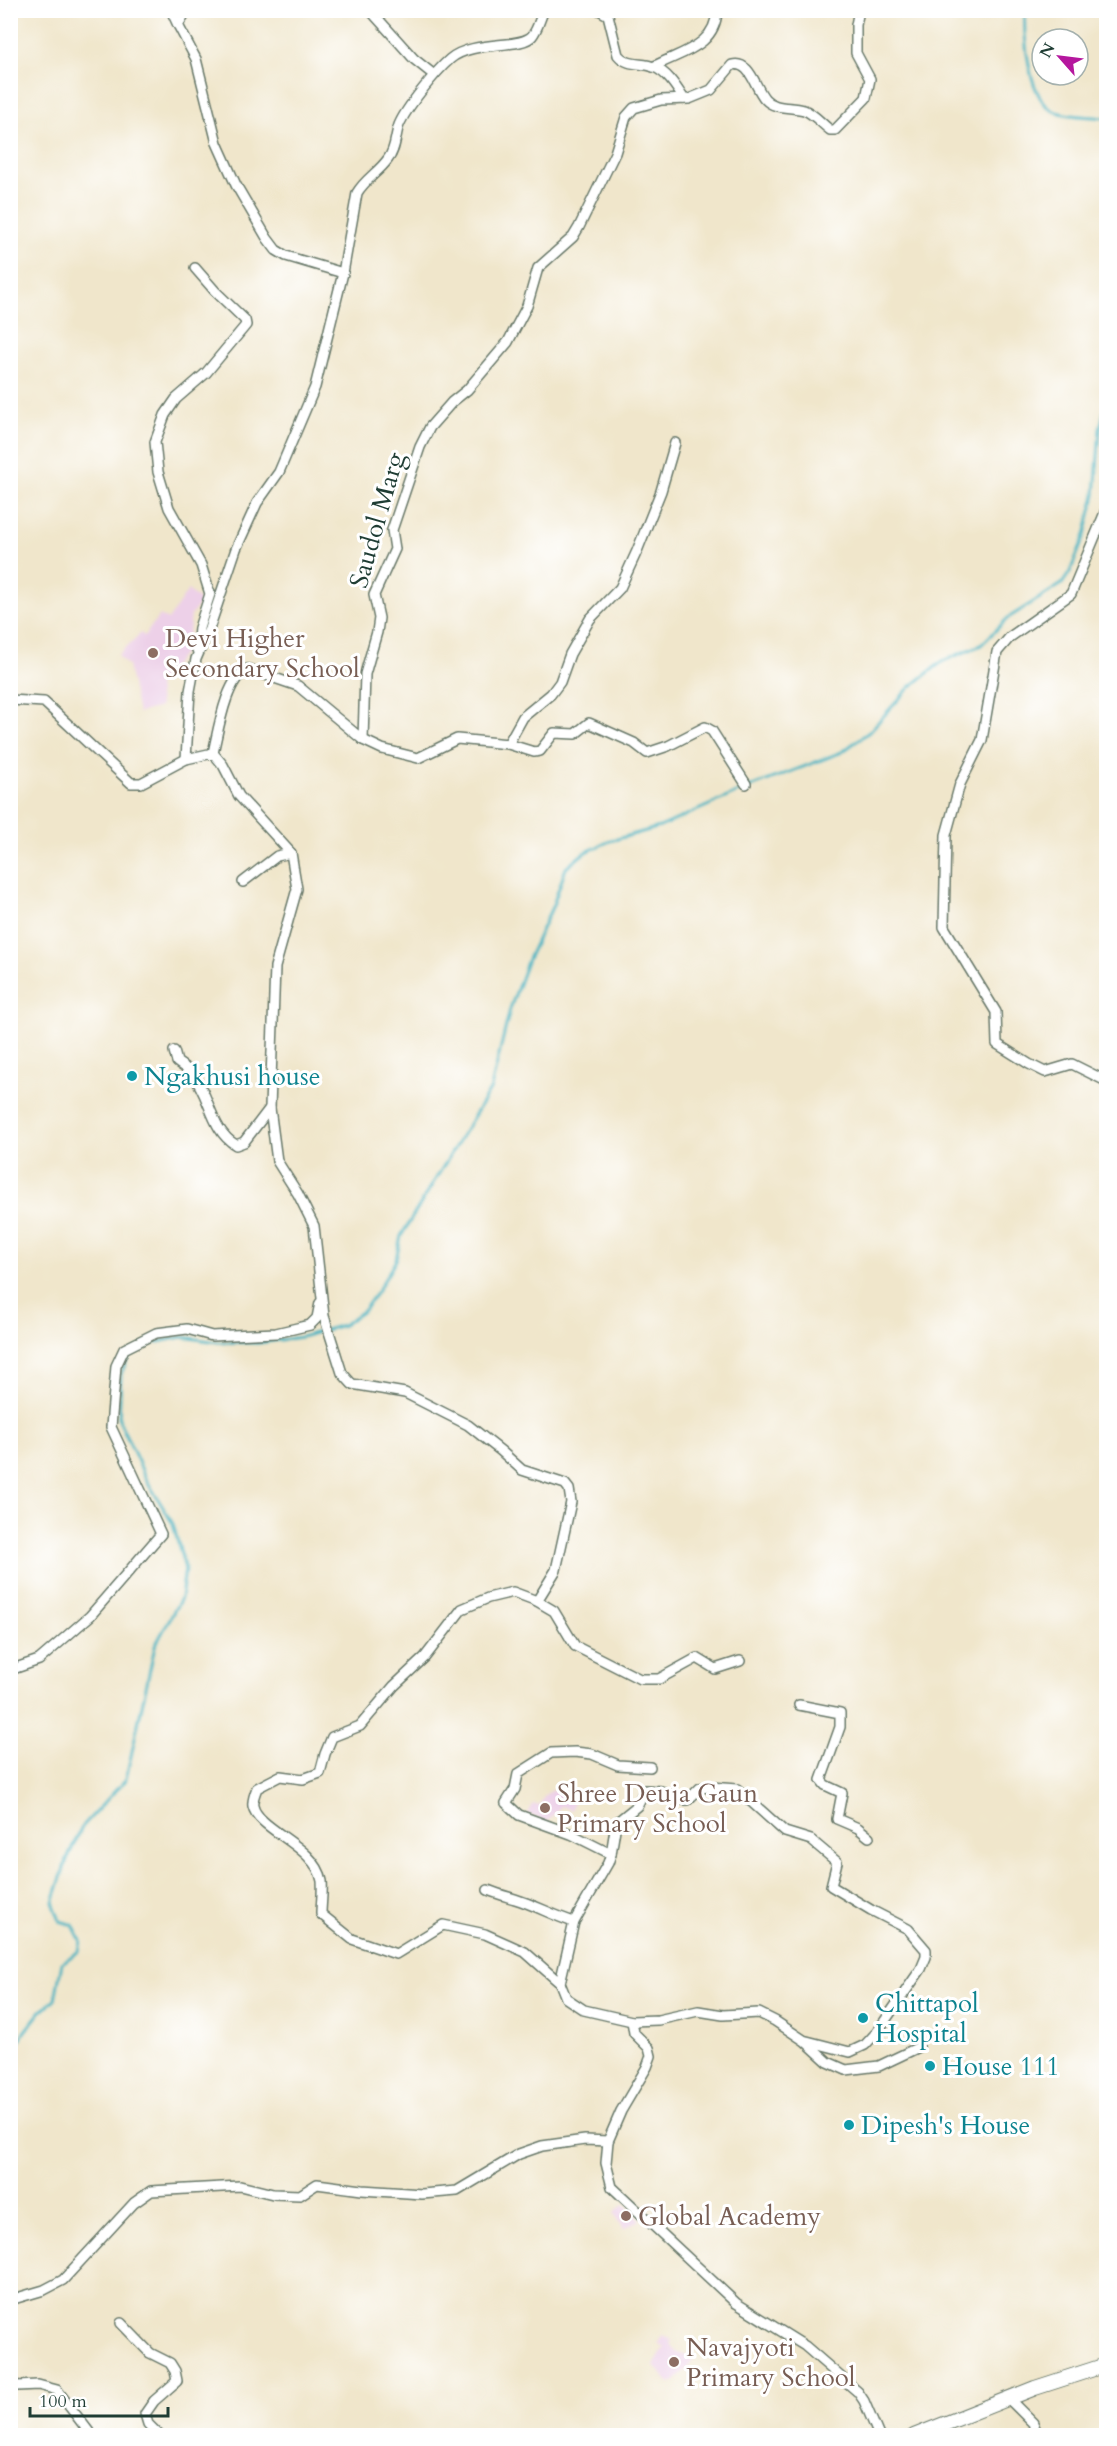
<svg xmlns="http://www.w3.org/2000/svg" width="1117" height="2446" font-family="Cardo,serif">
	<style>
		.built { fill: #edd0e8 }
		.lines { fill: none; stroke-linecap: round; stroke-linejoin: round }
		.stream { stroke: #46b3c1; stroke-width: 3 }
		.minor-casing { stroke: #687869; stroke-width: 12 }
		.highway-casing { stroke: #687869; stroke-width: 16 }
		.minor { stroke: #fff; stroke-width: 9 }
		.highway { stroke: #fff; stroke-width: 14 }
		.education-dot { fill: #8d6e63; stroke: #fff; stroke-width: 2 }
		.culture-dot { fill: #0f9aa8; stroke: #fff; stroke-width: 2 }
		.labels { text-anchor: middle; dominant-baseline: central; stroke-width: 6; stroke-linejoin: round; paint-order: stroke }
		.street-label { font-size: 26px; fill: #1f3d34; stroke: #fff }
		.education-label { font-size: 26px; fill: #785e54; stroke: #fff; text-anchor: start }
		.culture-label { font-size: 26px; fill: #0d838f; stroke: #fff; text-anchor: start }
	</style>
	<rect width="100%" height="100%" fill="#fff"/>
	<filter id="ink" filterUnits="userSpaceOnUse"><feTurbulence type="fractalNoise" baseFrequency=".0167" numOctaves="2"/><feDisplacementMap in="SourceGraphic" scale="12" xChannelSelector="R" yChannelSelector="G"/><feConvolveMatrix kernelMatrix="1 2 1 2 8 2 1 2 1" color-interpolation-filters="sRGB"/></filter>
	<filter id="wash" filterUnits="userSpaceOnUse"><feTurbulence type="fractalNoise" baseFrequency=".008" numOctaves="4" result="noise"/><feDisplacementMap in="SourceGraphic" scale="24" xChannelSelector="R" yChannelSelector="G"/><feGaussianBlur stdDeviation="1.35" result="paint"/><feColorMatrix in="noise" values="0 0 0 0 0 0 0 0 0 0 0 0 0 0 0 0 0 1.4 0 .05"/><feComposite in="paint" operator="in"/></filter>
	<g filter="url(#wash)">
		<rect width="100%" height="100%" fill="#f0e6cb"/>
		<!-- built -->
		<g class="built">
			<path d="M188 590 201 602 191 615 187 650 158 683 160 707 138 713 128 666 118 655 141 633 144 636 160 615 168 620Z"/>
			<path d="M553 1790 574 1793V1802L571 1810 561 1806 547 1822 528 1814 533 1804 539 1806 545 1795Z"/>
			<path d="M624 2204 640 2220 624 2229 614 2213Z"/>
			<path d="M662 2335 672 2340 670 2344 676 2351 694 2358 685 2372 671 2384 654 2366 665 2347 658 2343Z"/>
		</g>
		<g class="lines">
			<!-- stream -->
			<g class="stream">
				<path d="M1025 10C1023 35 1028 102 1056 112 1071 117 1091 116 1106 118"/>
				<path d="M10 2057 25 2031 41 2011 55 1999 62 1963 79 1951 81 1941 73 1925 60 1921 53 1902 67 1859 82 1827 126 1779 155 1646 181 1598 185 1569 173 1524 146 1479 119 1420 121 1374 130 1353 148 1344 182 1337 218 1342 258 1343 301 1337 343 1325 364 1310 377 1292 396 1260 401 1236 491 1088 510 1009 528 959 553 905 566 868 584 853 610 841 660 827 743 790 842 752 869 732 910 687 943 661 981 645 1008 618 1062 584 1070 572 1085 535 1095 495 1100 429 1106 404"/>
			</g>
		</g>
	</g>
	<g filter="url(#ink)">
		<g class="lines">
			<!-- minor casing -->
			<g class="minor-casing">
				<g id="minor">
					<path d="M171 10 178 25"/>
					<path d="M187 10 178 25 196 59 217 143 236 185 267 238 276 250 286 256 343 273"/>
					<path d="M370 10 414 59 434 75"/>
					<path d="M599 10 608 15 618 55C628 67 642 62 654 67 668 73 676 87 684 99"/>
					<path d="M653 67C680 52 716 47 717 10"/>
					<path d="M195 268 215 291 245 320 246 325 206 373 176 399 165 415 155 442 158 472 169 508 201 565 210 594 199 628 197 650"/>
					<path d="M1106 510 1071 594 1010 637 997 652 982 740 960 784 946 835 944 927 996 1012 997 1044 1029 1064 1045 1072 1072 1064 1106 1081"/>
					<path d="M10 700 44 702 131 783H141L186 759 213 753 223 765 239 796 291 853 297 889 275 967 270 1108 277 1161 298 1194 314 1226 324 1316 342 1373 352 1384 405 1393 468 1425 501 1451 522 1470 565 1484 569 1489 571 1502 556 1570 537 1601"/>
					<path d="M363 740 365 674 377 632 379 618 374 595 395 549 392 530 420 447 430 427 452 402 467 390 508 342 527 306 538 268 573 237 579 227 615 153 626 117 634 108 661 100 689 99 711 90 732 65C750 60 755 88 765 99 775 110 790 106 804 110 813 113 822 124 830 130H835L866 98 870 79 856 53V25L859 10"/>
					<path d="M508 744 523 717 551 694 560 682 570 654 590 619 620 588 637 551 661 491 675 443"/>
					<path d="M213 753C218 732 226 677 248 669L298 686 363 740 382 749 418 758 457 739 508 744 534 752 540 751 554 733 575 734 589 723 634 743 647 753 668 746 705 727 712 731 746 784"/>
					<path d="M186 759 190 691 196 659 209 629 236 549 257 503 279 472 315 387 343 273 357 193C365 179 379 172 388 159 396 149 395 136 399 125 406 108 436 71 450 59 472 40 521 49 532 36 538 29 540 18 544 10"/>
					<path d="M243 882 277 856 291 853"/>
					<path d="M174 1051 177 1062C182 1066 188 1069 192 1074 211 1096 210 1130 236 1145L244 1142 270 1108"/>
					<path d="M10 1670 39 1660 90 1616 161 1534 111 1427 116 1366 124 1349 156 1333 187 1329 212 1336 276 1333 310 1325 317 1318 320 1303"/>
					<path d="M799 1705 840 1713V1727L821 1780 825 1785 842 1793 837 1819 858 1828 869 1837"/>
					<path d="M650 1767 618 1765 592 1754 575 1752 551 1753 518 1774 515 1789 506 1803 519 1815 571 1834 611 1854 608 1863 574 1922 560 1983 566 1998 584 2010 632 2021 658 2020 698 2011 723 2015 759 2013 775 2021 805 2041 828 2062 846 2070 879 2066 919 2047"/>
					<path d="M611 1854 616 1823 637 1806 645 1790 661 1791 684 1800H688L700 1788 710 1787 737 1789 785 1832 811 1840 837 1862 831 1886 871 1910 908 1929 926 1950V1957L921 1969 877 2032 865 2045 850 2052 807 2041"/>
					<path d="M488 1890C497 1894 505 1896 515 1899 535 1905 554 1916 574 1922"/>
					<path d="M560 1983 525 1952 485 1934 443 1925 396 1954 352 1939 321 1914C321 1904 323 1892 322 1881 316 1846 258 1830 253 1806 252 1801 255 1793 257 1788L280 1776 303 1779 320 1773 325 1754 332 1737 360 1726 394 1686 425 1657 462 1609 488 1598 513 1592 537 1601 554 1611 575 1646 640 1679H659L697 1658 715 1669 740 1661"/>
					<path d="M632 2021 634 2033 649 2048 651 2056 647 2067 621 2111 608 2141 606 2163 612 2187 736 2303 805 2346 858 2392 864 2401 879 2436"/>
					<path d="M10 2300 44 2290 63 2280 134 2203 151 2191 240 2186 273 2194 300 2195 317 2184 362 2190 422 2194 457 2191 519 2154 542 2146 585 2140 608 2141"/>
					<path d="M121 2323 150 2353 170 2363 175 2371 177 2381 154 2401 145 2414 148 2424 160 2436"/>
					<path d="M10 2381 17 2386 38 2385 57 2390 92 2436"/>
					<path d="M1009 2399 1033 2423 1038 2436"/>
				</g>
			</g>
			<!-- highway casing -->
			<g class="highway-casing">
				<path id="highway" d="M914 2436 1035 2388 1106 2365"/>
			</g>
			<!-- minor -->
			<use href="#minor" class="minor"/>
			<!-- highway -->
			<use href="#highway" class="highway"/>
		</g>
	</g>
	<!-- markers -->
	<g class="education-dot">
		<circle cx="153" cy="653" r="6"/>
		<circle cx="545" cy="1808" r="6"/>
		<circle cx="626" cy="2216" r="6"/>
		<circle cx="674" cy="2362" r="6"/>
	</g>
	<g class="culture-dot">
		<circle cx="132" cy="1076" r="6"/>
		<circle cx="863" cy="2018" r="6"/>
		<circle cx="930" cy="2066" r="6"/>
		<circle cx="849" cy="2125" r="6"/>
	</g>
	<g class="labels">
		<!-- street labels -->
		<g class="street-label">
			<text transform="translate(377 520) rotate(-74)">Saudol Marg</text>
		</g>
		<!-- education labels -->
		<g class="education-label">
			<text x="165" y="638">Devi Higher<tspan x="165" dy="30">Secondary School</tspan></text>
			<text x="557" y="1793">Shree Deuja Gaun<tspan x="557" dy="30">Primary School</tspan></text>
			<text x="638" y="2216">Global Academy</text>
			<text x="686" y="2347">Navajyoti<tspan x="686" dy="30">Primary School</tspan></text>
		</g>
		<!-- culture labels -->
		<g class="culture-label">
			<text x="144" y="1076">Ngakhusi house</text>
			<text x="875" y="2003">Chittapol<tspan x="875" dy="30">Hospital</tspan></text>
			<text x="942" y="2066">House 111</text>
			<text x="861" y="2125">Dipesh's House</text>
		</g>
	</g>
	<!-- margin -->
	<rect width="1117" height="2446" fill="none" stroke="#fff" stroke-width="36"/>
	<!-- north arrow -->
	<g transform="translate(1060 57) rotate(298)"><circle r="28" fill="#ffffff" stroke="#a5b1ae" stroke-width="1.5"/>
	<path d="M0-4.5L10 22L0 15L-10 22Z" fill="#b5179e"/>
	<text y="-9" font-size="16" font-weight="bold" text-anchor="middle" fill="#1f3d34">N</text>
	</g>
	<!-- scale -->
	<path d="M30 2407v9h138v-9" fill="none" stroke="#1f3d34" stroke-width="3"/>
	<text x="39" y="2407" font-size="18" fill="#1f3d34" stroke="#ffffff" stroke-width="4.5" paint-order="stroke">100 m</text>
</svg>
